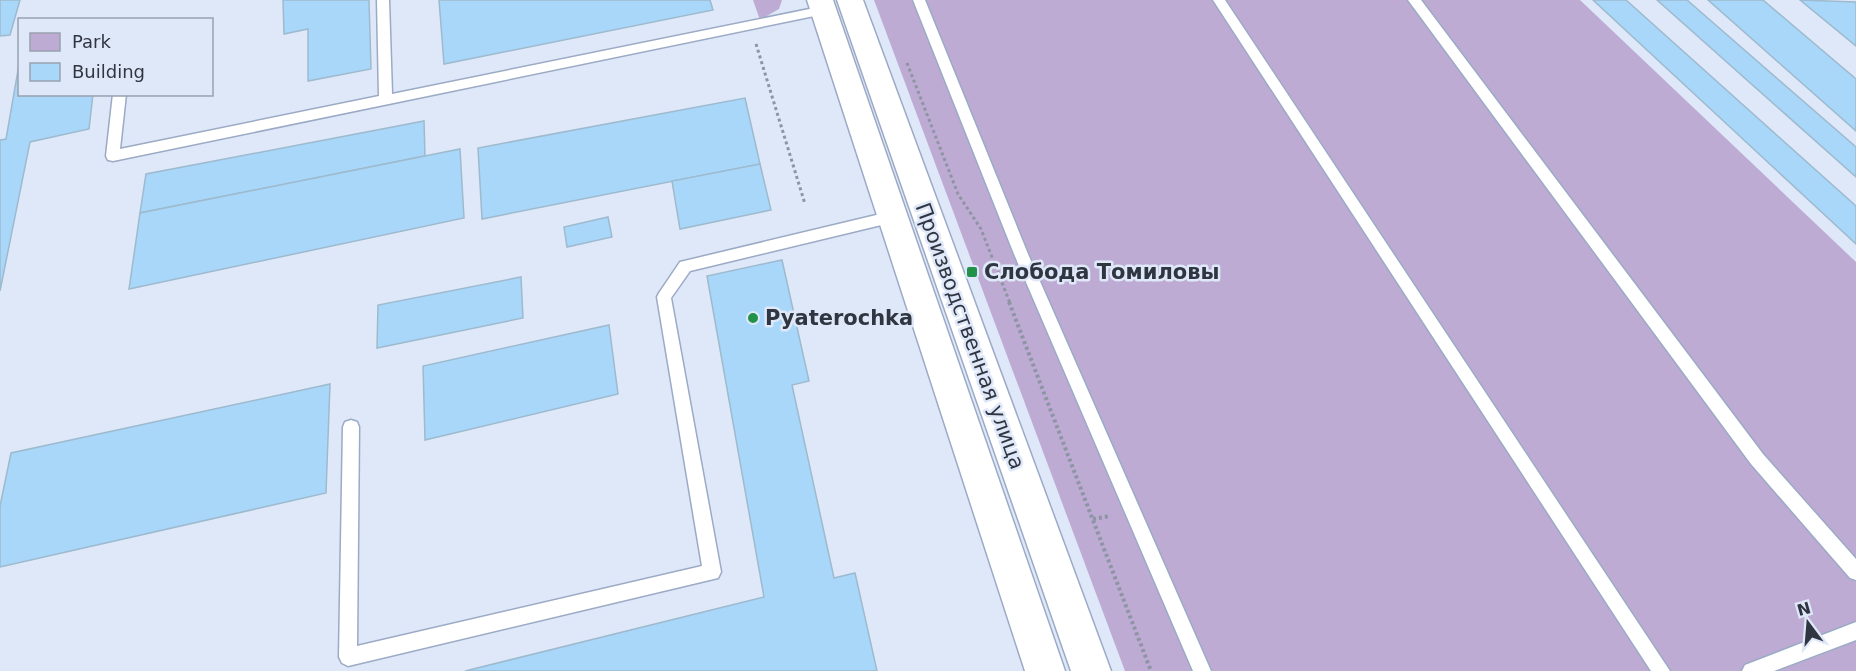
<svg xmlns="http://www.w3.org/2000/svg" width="1856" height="671" font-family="'DejaVu Sans',sans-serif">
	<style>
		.green { fill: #beabd3 }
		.building { fill: #a8d7f9; stroke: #9ebace; stroke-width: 1.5 }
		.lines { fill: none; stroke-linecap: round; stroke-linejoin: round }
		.service-casing { stroke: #9baac5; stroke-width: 3 }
		.trunk-casing { stroke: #9baac5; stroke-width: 3 }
		.path-far1 { stroke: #8d94a3; stroke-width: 3; stroke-dasharray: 3 3; stroke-linecap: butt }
		.path { stroke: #8d94a3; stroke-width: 4; stroke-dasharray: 3 3; stroke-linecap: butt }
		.service { fill: #fff; fill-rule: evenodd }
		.trunk { fill: #fff; fill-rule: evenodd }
		.poi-dot { fill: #22924b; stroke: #dfe8f9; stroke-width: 2 }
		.labels { text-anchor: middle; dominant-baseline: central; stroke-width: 5; stroke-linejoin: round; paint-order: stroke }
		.poi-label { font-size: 21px; font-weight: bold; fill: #303641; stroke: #dfe8f9; text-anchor: start }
		.street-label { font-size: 21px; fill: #303641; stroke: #dfe8f9 }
	</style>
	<rect width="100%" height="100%" fill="#dfe8f9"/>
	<!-- green -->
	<g class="green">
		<path d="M753 0H782L779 9 760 20Z"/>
		<path d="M874 0H1580L1856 262V671H1125Z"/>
	</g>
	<!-- building -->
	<g class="building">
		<path d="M0 0H20L10 35 0 36Z"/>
		<path d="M283 0H369L371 69 308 81V29L284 34Z"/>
		<path d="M439 0H710L713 10 444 64Z"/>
		<path d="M1593 0H1626L1856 206V244Z"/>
		<path d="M1657 0H1687L1856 147V177Z"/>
		<path d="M1708 0H1763L1856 79V131Z"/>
		<path d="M1800 0 1856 2V46Z"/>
		<path d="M20 59V94H93L89 129 30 142 0 291V140L6 139Z"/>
		<path d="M745 98 760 164 482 219 478 148Z"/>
		<path d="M424 121 425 156 140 213 146 174Z"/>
		<path d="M460 149 464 218 129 289 140 213Z"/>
		<path d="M760 164 771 210 680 229 672 181Z"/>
		<path d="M608 217 612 237 567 247 564 227Z"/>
		<path d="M782 260 809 381 792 385 834 578 855 573 877 671H465L764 597 707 276Z"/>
		<path d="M521 277 523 318 377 348 378 305Z"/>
		<path d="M609 325 618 394 425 440 423 366Z"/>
		<path d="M330 384 326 493 0 567V506L11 453Z"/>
	</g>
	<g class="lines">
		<!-- service casing -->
		<g class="service-casing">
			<g id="service">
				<path d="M377 0H389L392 94 824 6 830 10 824 14 113 161 108 160 106 156 113 94H126L120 149 379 96Z"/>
				<path d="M913 0H925L1028 254 1211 671H1193L1014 254Z"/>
				<path d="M1213 0H1225L1670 671H1651Z"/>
				<path d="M1408 0H1421L1763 454 1856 559V580L1850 578 1751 464Z"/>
				<path d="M893 211 900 217 898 221 690 271 671 298 721 572 718 578 348 666 342 663 339 657 343 427 345 422 351 420 357 422 359 427 357 646 702 566 657 297 659 293 680 262Z"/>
				<path d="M1856 622V640L1774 671H1742L1745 665Z"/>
			</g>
		</g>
		<!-- trunk casing -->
		<g class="trunk-casing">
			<g id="trunk">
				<path d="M807 0H833L1065 671H1025Z"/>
				<path d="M837 0H863L1111 671H1071Z"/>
			</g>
		</g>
		<!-- path-far1 -->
		<g class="path-far1">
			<path d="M756 44 805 204"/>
			<path d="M907 63 958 194 981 229 1010 303"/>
		</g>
		<!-- path -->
		<g class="path">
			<path d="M1009 302 1151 671"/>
			<path d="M1093 519 1110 516"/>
		</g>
		<!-- service -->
		<use href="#service" class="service"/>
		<!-- trunk -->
		<use href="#trunk" class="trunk"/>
	</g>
	<!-- markers -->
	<g class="poi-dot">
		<rect x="966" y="266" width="12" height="12" rx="3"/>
		<circle cx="753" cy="318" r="6"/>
	</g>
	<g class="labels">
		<!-- poi labels -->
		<g class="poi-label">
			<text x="984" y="272">Слобода Томиловы</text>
			<text x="765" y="318">Pyaterochka</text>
		</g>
		<!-- street labels -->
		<g class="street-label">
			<text transform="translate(970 336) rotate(70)">Производственная улица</text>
		</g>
	</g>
	<!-- legend -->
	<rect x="18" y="18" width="195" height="78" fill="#dfe8f9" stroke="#99a1af" stroke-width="1.5"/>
	<rect x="30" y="33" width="30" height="18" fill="#beabd3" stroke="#99a1af" stroke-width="1.5"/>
	<text x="72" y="48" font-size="18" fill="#303641">Park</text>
	<rect x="30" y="63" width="30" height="18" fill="#a8d7f9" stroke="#99a1af" stroke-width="1.5"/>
	<text x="72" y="78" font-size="18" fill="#303641">Building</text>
	<!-- north arrow -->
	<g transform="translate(1808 623) rotate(344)" stroke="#dfe8f9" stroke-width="4.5" paint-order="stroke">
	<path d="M0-4.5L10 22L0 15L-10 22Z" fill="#303641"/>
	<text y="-9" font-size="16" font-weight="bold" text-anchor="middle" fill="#303641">N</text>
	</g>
</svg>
